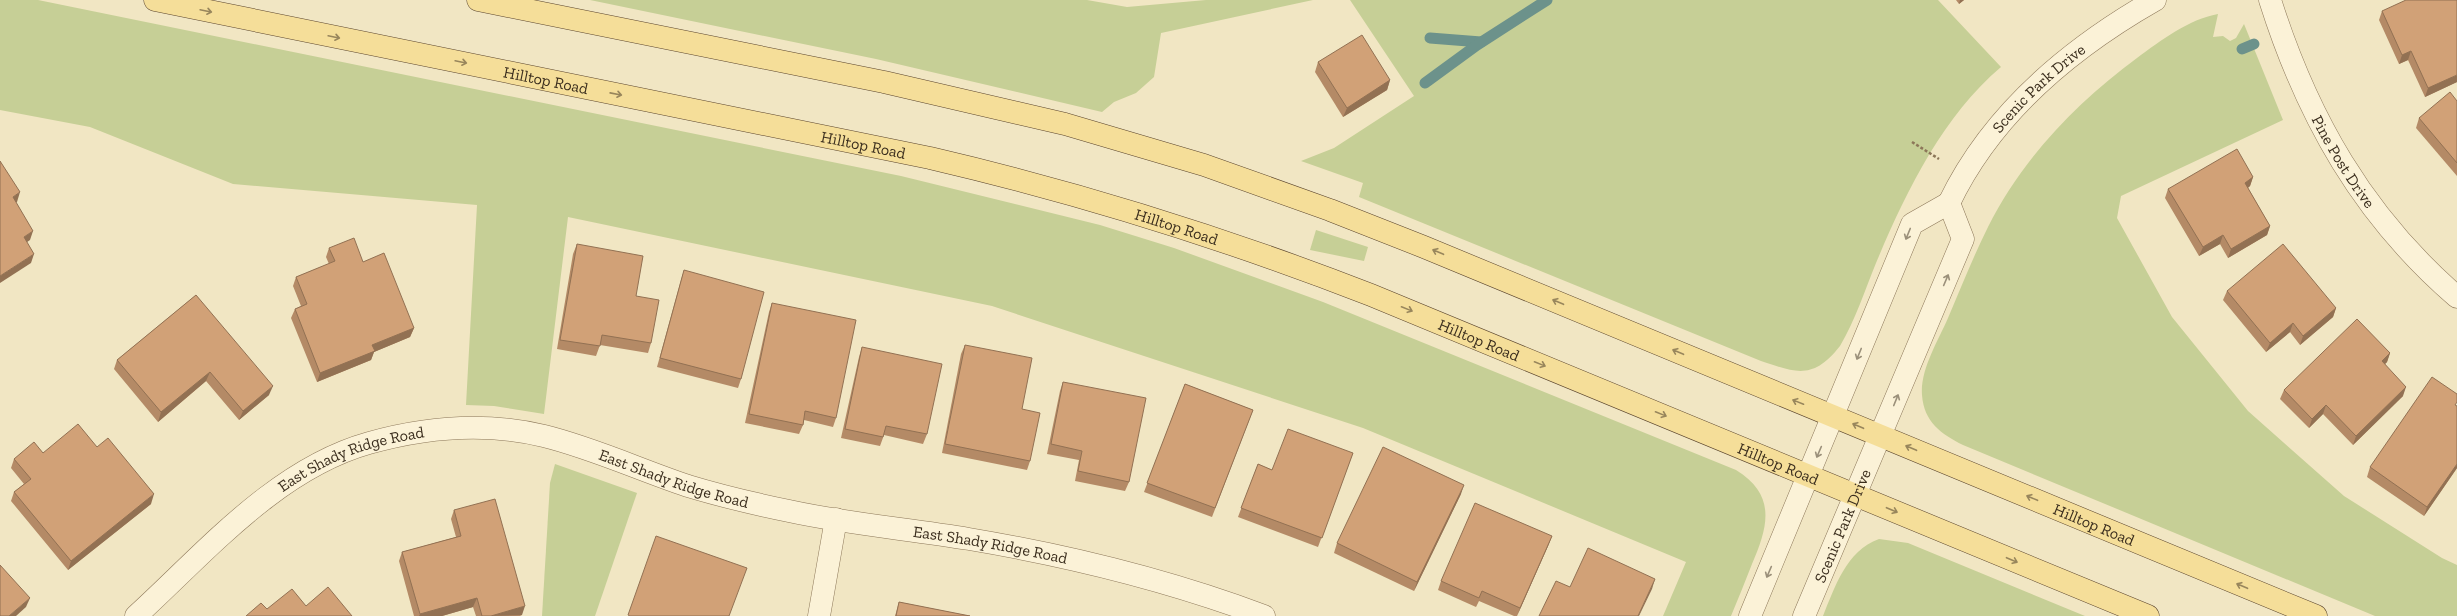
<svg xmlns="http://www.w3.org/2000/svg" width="2457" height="616" font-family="'Zilla Slab',serif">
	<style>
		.green { fill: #c6cf96 }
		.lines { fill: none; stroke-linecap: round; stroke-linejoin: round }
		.stream { stroke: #6c928b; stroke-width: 11 }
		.minor-casing { stroke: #8c7759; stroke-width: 23 }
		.major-casing { stroke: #5a442d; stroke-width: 23 }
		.path { stroke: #8c7759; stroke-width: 2.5; stroke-dasharray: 3 2; stroke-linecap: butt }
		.minor { stroke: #fbf2d7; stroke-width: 22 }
		.major { stroke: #f5de99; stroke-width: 22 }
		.wall { fill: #b48a66 }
		.shaded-wall { fill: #927153 }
		.building { fill: #d1a177; stroke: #927153 }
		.oneway { stroke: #98865c }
		.oneway2 { stroke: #9b907a }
		.labels { text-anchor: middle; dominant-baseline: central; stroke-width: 3.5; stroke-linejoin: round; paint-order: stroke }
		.street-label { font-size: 16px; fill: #3b2e1e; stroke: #f7efd3 }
	</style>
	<rect width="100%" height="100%" fill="#f1e6c3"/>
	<!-- green -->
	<g class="green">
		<path d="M0 0H38L901 176 1100 225 1174 248 1323 302 1736 470C1777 495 1768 527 1752 564 1745 582 1738 599 1731 616H1663L1686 562 1363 428 992 306 568 217 544 414 494 406 466 405 477 205 233 184 90 127 0 110Z"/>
		<path d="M590 0H1087L1127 7 1206 0H1313L1161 33 1154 77 1136 93 1114 102 1102 112 876 59Z"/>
		<path d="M1350 0H1938L2001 67C1942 117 1906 192 1876 263 1865 290 1855 321 1840 346 1813 380 1797 373 1761 361L1359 197 1363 183 1301 161 1334 148 1414 96Z"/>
		<path d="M2218 14 2213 37 2223 36 2230 41 2236 38 2244 24 2283 120 2121 196 2117 218 2172 317 2248 411 2344 496 2442 558 2457 565V616H2375L1963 445C1941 434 1924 422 1922 395 1920 370 1938 341 1948 318 1961 288 1973 257 1988 227 2022 159 2076 103 2137 58 2160 41 2189 19 2218 14Z"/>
		<path d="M1316 230 1368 247 1364 261 1310 250Z"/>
		<path d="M555 464 637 493 595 616H542L550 483Z"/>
		<path d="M1879 539 1908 543 2085 616H1823C1835 587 1846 551 1879 539Z"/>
	</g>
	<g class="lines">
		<!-- stream -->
		<g class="stream">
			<path d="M1430 38 1481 42"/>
			<path d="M2242 49 2254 44"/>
			<path d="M1425 83 1477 45 1547 0"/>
		</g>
		<!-- minor casing -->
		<g class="minor-casing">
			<g id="minor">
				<path id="s1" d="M2270 0C2307 117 2363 216 2457 297"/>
				<path id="s2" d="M1949 203C1992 113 2069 49 2155 0"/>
				<path id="s3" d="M136 616C205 553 276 469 369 443 426 427 486 422 544 436 593 448 640 470 688 486 721 496 755 504 789 511 848 524 909 529 969 539 1070 556 1168 580 1264 616"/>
				<path d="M819 616 836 519"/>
				<path d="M1750 616 1912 224 1949 203"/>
				<path id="s4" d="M1804 616 1963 239 1949 203"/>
			</g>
		</g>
		<!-- major casing -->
		<g class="major-casing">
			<g id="major">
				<path id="s5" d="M155 0 930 158C1080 193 1227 239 1371 295L2148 616"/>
				<path id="s6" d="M478 0 884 82 1065 124 1204 165 1330 210 1424 247 2316 616"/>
			</g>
		</g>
		<!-- path -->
		<path class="path" d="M1912 142 1939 159"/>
		<!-- minor -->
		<use href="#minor" class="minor"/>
		<!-- major -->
		<use href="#major" class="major"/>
	</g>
	<!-- wall -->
	<g class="wall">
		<path d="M1956 0H1964L1959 4Z"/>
		<path d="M2382 11 2457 82 2425 97 2408 60 2399 64 2379 20Z"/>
		<path d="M1318 62 1390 80 1387 90 1343 117 1315 72Z"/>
		<path d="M2457 101V176L2416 128 2419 118Z"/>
		<path d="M2253 177 2250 186 2248 188 2270 226 2267 235 2228 258 2220 244 2199 256 2165 198 2168 189Z"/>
		<path d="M577 244 636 296 651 343 648 353 600 345 596 356 557 349 573 254Z"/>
		<path d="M329 248 363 262 414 328 410 337 374 352 371 360 317 382 291 318 295 309 301 306 293 286 296 277 329 264 326 257Z"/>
		<path d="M684 270 741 379 738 388 657 367 681 280Z"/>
		<path d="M2227 291 2336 308 2333 317 2300 345 2290 332 2266 352 2223 300Z"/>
		<path d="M196 295 269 395 239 420 206 381 158 422 114 369 117 360Z"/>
		<path d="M772 303 836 418 833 427 804 420 803 425 799 434 745 423 769 312Z"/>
		<path d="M965 345 1022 409 1030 461 1027 470 942 453 961 354Z"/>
		<path d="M862 347 927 434 923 444 884 435 880 446 841 438 859 357Z"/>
		<path d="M2390 353 2387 362 2385 364 2403 396 2353 445 2323 414 2309 428 2280 399 2284 390Z"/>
		<path d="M1063 382 1129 482 1125 491 1075 481 1079 460 1047 454 1060 391Z"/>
		<path d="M1185 384 1253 410 1212 517 1144 492Z"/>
		<path d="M97 447 151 504 68 570 11 501 14 492 24 484 11 468 14 459 43 453Z"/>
		<path d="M1353 453 1318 547 1238 517 1258 464 1272 470Z"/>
		<path d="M2370 467 2457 468 2424 516 2367 477Z"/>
		<path d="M1461 494 1414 591 1334 553 1337 543Z"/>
		<path d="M454 510 522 615 520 616H476L473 607 442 616H414L399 561 402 552 456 537 451 519Z"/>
		<path d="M1552 536 1548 546 1517 616H1514L1479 601 1476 607 1438 590 1441 581Z"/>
		<path d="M899 602 970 616H895Z"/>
	</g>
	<!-- shaded-wall -->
	<g class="shaded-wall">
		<path d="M1960 0H1964L1959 4Z"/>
		<path d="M2411 51 2408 60 2399 64 2402 55Z"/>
		<path d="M2457 75V82L2425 97 2428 88Z"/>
		<path d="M1390 80 1387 90 1343 117 1347 108Z"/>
		<path d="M2253 177 2250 186 2241 192 2245 183Z"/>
		<path d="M20 192 17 202 9 207 13 197Z"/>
		<path d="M2270 226 2267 235 2228 258 2231 249Z"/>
		<path d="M33 231 30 240 20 247 24 237Z"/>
		<path d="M2223 235 2220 244 2199 256 2203 247Z"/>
		<path d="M34 254 31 263 0 283V276Z"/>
		<path d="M2336 308 2333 317 2300 345 2303 336Z"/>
		<path d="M2293 323 2290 332 2266 352 2270 343Z"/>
		<path d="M414 328 410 337 374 352 371 360 317 382 320 373 372 345Z"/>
		<path d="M2390 353 2387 362 2378 371 2382 361Z"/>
		<path d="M210 372 206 381 158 422 161 412Z"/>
		<path d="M273 386 269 395 239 420 243 411Z"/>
		<path d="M2406 387 2403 396 2353 445 2356 436Z"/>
		<path d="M2326 405 2323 414 2309 428 2312 419Z"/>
		<path d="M2457 464V468L2424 516 2427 507Z"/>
		<path d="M1464 485 1461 494 1414 591 1417 582Z"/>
		<path d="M154 494 151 504 68 570 71 561Z"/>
		<path d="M1552 536 1548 546 1517 616 1520 608Z"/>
		<path d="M1655 579 1652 589 1639 616H1638Z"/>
		<path d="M30 598 26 607 16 616H9Z"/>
		<path d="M477 598 473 607 442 616H419L420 614Z"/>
		<path d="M525 606 522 615 491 616Z"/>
	</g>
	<!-- building -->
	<g class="building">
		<path d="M2406 0H2457V75L2428 88 2411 51 2402 55 2382 11Z"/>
		<path d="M1362 35 1390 80 1347 108 1318 62Z"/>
		<path d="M2450 92 2457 101V163L2419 118Z"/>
		<path d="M2237 149 2253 177 2245 183 2270 226 2231 249 2223 235 2203 247 2168 189Z"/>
		<path d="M0 161 20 192 13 197 33 231 24 237 34 254 0 276Z"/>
		<path d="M354 238 363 262 384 253 414 328 372 345 375 351 320 373 295 309 307 304 296 277 335 261 329 248Z"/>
		<path d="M577 244 643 256 636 296 659 300 651 343 602 335 600 346 560 340Z"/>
		<path d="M2283 244 2336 308 2303 336 2293 323 2270 343 2227 291Z"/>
		<path d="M684 270 764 292 741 379 660 358Z"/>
		<path d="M196 295 273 386 243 411 210 372 161 412 117 360Z"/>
		<path d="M772 303 856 320 836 418 805 411 803 425 749 414Z"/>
		<path d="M2357 319 2390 353 2382 361 2406 387 2356 436 2326 405 2312 419 2284 390Z"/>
		<path d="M965 345 1032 358 1022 409 1040 413 1030 461 945 444Z"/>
		<path d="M862 347 942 364 927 434 886 426 883 437 845 429Z"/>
		<path d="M2432 377 2457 394V402L2455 405 2457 406V464L2427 507 2370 467Z"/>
		<path d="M1063 382 1146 398 1129 482 1078 471 1082 451 1051 444Z"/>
		<path d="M1185 384 1253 410 1215 508 1147 483Z"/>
		<path d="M78 424 97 447 108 438 154 494 71 561 14 492 31 479 14 459 34 442 43 453Z"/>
		<path d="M1288 429 1353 453 1322 538 1241 508 1258 464 1272 470Z"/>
		<path d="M1383 447 1464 485 1417 582 1337 543Z"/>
		<path d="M495 499 525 606 491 616H482L477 598 420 614 402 552 461 536 454 510Z"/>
		<path d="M1475 503 1552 536 1520 608 1482 591 1479 598 1441 581Z"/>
		<path d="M656 536 747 568 729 616H630L628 615Z"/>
		<path d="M1588 548 1655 579 1638 616H1539L1556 581 1570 587Z"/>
		<path d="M0 565 30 598 9 616H0Z"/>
		<path d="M328 587 352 616H246L261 603 267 609 292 589 306 606Z"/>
		<path d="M899 602 970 616H896Z"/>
	</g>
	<!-- one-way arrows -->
	<defs><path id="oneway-shaft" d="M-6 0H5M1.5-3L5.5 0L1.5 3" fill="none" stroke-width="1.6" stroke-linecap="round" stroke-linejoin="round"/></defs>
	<g class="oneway">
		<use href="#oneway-shaft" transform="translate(206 11) rotate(12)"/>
		<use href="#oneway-shaft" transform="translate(334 37) rotate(12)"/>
		<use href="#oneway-shaft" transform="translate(461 62) rotate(12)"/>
		<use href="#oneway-shaft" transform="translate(616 94) rotate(11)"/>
		<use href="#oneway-shaft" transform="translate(1438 252) rotate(-157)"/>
		<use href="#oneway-shaft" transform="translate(1558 302) rotate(-157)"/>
		<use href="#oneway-shaft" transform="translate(1407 309) rotate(22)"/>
		<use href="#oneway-shaft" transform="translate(1678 352) rotate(-157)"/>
		<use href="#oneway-shaft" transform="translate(1540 364) rotate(22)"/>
		<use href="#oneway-shaft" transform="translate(1798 402) rotate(-158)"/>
		<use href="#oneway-shaft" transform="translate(1661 414) rotate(22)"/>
		<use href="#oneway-shaft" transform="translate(1858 426) rotate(-157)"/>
		<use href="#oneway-shaft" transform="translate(1911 448) rotate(-157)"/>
		<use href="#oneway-shaft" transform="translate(2032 498) rotate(-157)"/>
		<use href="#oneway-shaft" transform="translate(1892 510) rotate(23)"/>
		<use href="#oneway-shaft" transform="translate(2012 560) rotate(23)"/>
		<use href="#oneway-shaft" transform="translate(2242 586) rotate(-157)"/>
	</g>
	<g class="oneway2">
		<use href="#oneway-shaft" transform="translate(1908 234) rotate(112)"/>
		<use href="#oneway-shaft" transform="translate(1946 280) rotate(-67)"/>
		<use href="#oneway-shaft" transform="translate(1859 354) rotate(112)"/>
		<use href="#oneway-shaft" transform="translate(1896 400) rotate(-68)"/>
		<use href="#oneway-shaft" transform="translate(1819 452) rotate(113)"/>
		<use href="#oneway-shaft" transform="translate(1769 572) rotate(113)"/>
	</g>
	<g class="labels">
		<!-- street labels -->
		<g class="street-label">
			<text stroke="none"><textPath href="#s5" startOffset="399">Hilltop Road</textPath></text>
			<text stroke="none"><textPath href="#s2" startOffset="147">Scenic Park Drive</textPath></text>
			<text stroke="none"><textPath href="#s5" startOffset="723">Hilltop Road</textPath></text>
			<text stroke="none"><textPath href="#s1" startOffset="178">Pine Post Drive</textPath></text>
			<text stroke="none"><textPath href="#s5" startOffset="1047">Hilltop Road</textPath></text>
			<text stroke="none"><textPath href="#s5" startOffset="1370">Hilltop Road</textPath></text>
			<text stroke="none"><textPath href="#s3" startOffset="271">East Shady Ridge Road</textPath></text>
			<text stroke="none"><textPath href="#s5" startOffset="1694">Hilltop Road</textPath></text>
			<text stroke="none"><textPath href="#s3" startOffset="607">East Shady Ridge Road</textPath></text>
			<text stroke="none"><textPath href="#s6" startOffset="1705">Hilltop Road</textPath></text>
			<text stroke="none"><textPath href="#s4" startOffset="98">Scenic Park Drive</textPath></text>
			<text stroke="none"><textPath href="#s3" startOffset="931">East Shady Ridge Road</textPath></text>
		</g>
	</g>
</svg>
